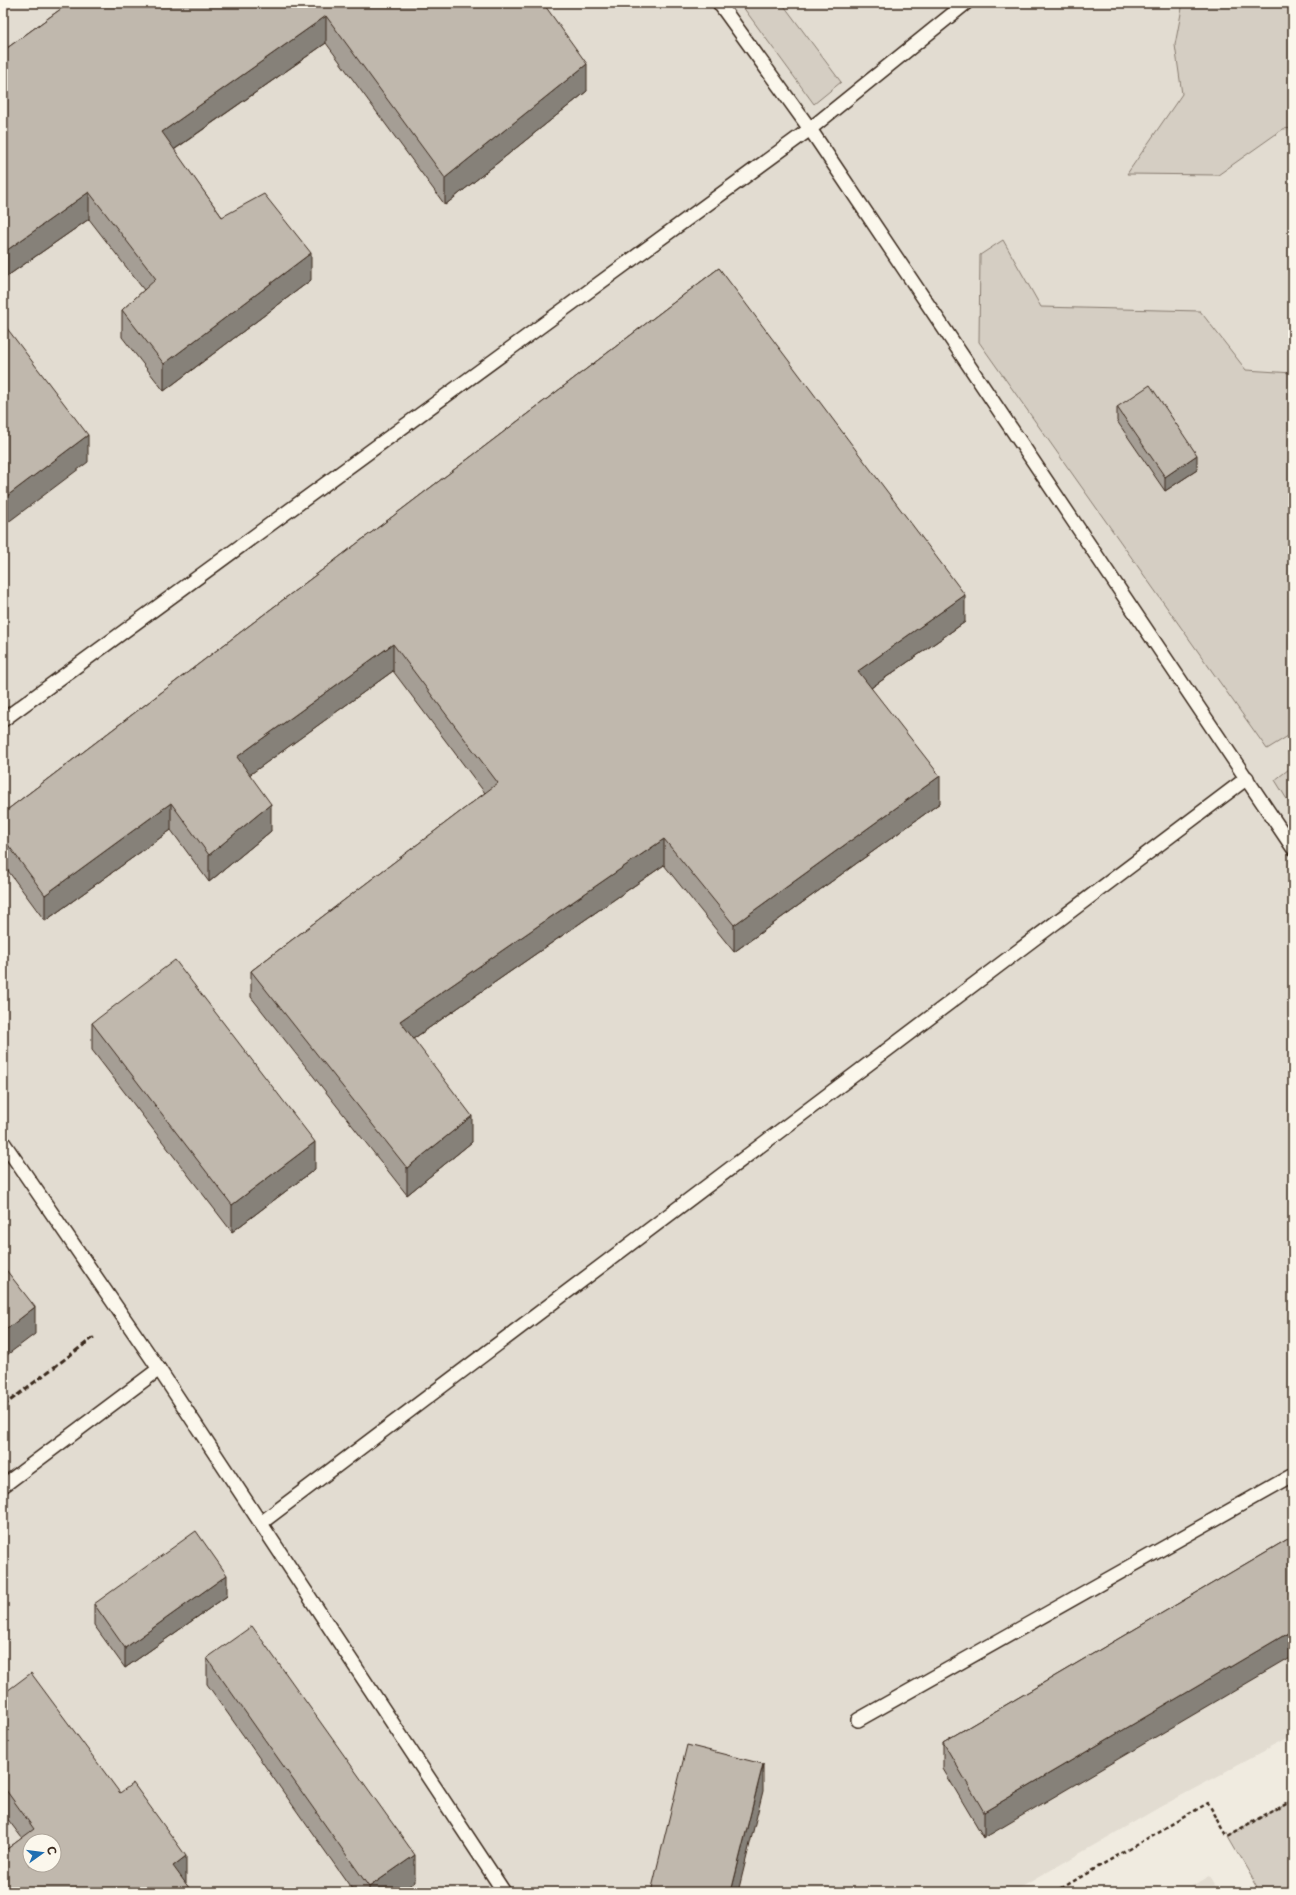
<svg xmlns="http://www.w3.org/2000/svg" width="1296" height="1895" font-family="'Playpen Sans',sans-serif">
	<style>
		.built { fill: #e2dcd1; fill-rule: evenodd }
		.green { fill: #d5cec3; stroke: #887c70 }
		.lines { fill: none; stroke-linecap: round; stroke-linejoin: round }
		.lane-casing { stroke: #3b2a1e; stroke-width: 16 }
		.path { stroke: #3b2a1e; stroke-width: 2.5; stroke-dasharray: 4 3; stroke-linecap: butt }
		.lane { stroke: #fbf7ec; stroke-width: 13 }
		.rail { stroke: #3b2a1e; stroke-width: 3; stroke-dasharray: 6 3; stroke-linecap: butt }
		.wall { fill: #a59e95; stroke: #3b2a1e }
		.shaded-wall { fill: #868179; stroke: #3b2a1e }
		.building { fill: #c0b8ad; stroke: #3b2a1e; fill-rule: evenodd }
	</style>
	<rect width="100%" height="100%" fill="#f0ebe0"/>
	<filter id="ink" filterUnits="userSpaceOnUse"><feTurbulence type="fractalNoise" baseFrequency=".025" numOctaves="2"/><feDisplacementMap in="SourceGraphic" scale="8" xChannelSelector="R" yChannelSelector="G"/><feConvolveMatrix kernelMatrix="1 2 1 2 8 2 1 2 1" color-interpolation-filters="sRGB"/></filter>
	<g filter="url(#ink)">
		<!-- built -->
		<g class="built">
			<path d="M3 3H1293V1736L1160 1807 1013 1892H3ZM30 1841H54V1865H30Z"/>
			<path d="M1210 1876 1220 1892H1181Z"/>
		</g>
		<!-- green -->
		<g class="green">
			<path d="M740 3H782L841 82 814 104Z"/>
			<path d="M1183 3H1293V128L1283 129 1218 175 1127 174 1182 94 1175 45Z"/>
			<path d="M1003 240 1041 307 1200 311 1246 370 1293 373V733L1267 749 979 342 980 255Z"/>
			<path d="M1293 766V809L1275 780Z"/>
			<path d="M1293 1799V1892H1260L1228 1837Z"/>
		</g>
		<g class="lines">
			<!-- lane casing -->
			<g class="lane-casing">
				<g id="lane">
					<path d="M719 3 810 129 1293 848"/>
					<path d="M3 720 810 129 966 3"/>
					<path d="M3 1142 159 1369 504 1892"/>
					<path d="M3 1486 159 1369"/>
					<path d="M261 1523 1247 778"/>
					<path d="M858 1720 1293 1475"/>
				</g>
			</g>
			<!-- path -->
			<path class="path" d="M1055 1892 1208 1803 1228 1837 1293 1799"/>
			<!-- lane -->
			<use href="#lane" class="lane"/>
			<!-- rail -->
			<path class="rail" d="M3 1406 94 1337"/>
		</g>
		<!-- wall -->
		<g class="wall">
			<path d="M69 3H543L587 91 445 205 326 43 174 150 222 217 311 280 164 391 122 337V310L144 290 89 219 3 279V51Z"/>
			<path d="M719 268 965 622 871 688 940 803 734 952 664 865 413 1039 472 1142 407 1195 251 997V971L485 793 393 671 249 775 271 831 209 882 171 830 45 921 3 864V813Z"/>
			<path d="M1117 407 1197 470 1165 491 1117 421Z"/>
			<path d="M92 1023 315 1169 232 1232 92 1050Z"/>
			<path d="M1293 1536 984 1838 943 1769V1742Z"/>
			<path d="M227 1596 125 1668 94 1625V1604Z"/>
			<path d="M207 1658 415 1882 400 1892H354L207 1684Z"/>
			<path d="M3 1694 120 1793 186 1883H185L192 1892H3V1852L22 1838 3 1813Z"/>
		</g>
		<!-- shaded-wall -->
		<g class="shaded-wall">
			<path d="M326 16V43L162 158V132Z"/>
			<path d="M587 64V91L445 205V178Z"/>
			<path d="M89 192V219L3 279V253Z"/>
			<path d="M311 253V280L164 391V364Z"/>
			<path d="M88 435V462L3 526V499Z"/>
			<path d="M1197 455V470L1165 491V477Z"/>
			<path d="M965 595V622L858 697V671Z"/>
			<path d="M393 644V671L237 784V757Z"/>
			<path d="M940 776V803L734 952V925Z"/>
			<path d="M171 803V830L45 921V895Z"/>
			<path d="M271 804V831L209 882V855Z"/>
			<path d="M664 839V865L400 1048V1021Z"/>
			<path d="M472 1116V1142L407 1195V1168Z"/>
			<path d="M315 1142V1169L232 1232V1205Z"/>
			<path d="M35 1307V1334L3 1358V1332Z"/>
			<path d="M227 1575V1596L125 1668V1648Z"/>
			<path d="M1293 1630V1656L984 1838V1812Z"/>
			<path d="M763 1764V1791L738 1892H731Z"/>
			<path d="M415 1855V1882L400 1892H369V1887Z"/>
			<path d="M186 1856V1883L174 1892 173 1866Z"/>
		</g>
		<!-- building -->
		<g class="building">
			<path d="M69 3H543L587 64 445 178 326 16 162 132 222 217 264 194 311 253 164 364 122 310 156 279 89 192 3 253V51Z"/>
			<path d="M719 268 965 595 858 671 940 776 734 925 664 839 400 1021 472 1116 407 1168 251 971 498 783 393 644 237 757 271 804 209 855 171 803 45 895 3 838V813Z"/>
			<path d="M3 323 88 435 3 499Z"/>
			<path d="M1150 385 1197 455 1165 477 1117 407Z"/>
			<path d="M175 960 315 1142 232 1205 92 1023Z"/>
			<path d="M3 1266 35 1307 3 1332Z"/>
			<path d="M196 1531 227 1575 125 1648 94 1604Z"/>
			<path d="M1293 1536V1630L984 1812 943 1742Z"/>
			<path d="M252 1626 415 1855 369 1887 207 1658Z"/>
			<path d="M31 1673 120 1793 133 1783 186 1856 173 1866 192 1892H11L3 1882V1852L34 1829 3 1786V1694ZM30 1841H54V1865H30Z"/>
			<path d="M687 1745 763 1764 731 1892H651Z"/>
		</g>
	</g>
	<!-- margin -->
	<rect width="1296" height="1895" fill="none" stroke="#fbf7ec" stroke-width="16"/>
	<rect x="8" y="8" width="1280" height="1879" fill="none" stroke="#3b2a1e" stroke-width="1.5" filter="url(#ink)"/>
	<!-- north arrow -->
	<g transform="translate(42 1853) rotate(76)"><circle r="19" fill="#fbf7ec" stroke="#aea59a"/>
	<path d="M0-3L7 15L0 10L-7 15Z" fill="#1f6fb2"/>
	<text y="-6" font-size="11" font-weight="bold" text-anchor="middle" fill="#3b2a1e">С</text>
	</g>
</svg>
